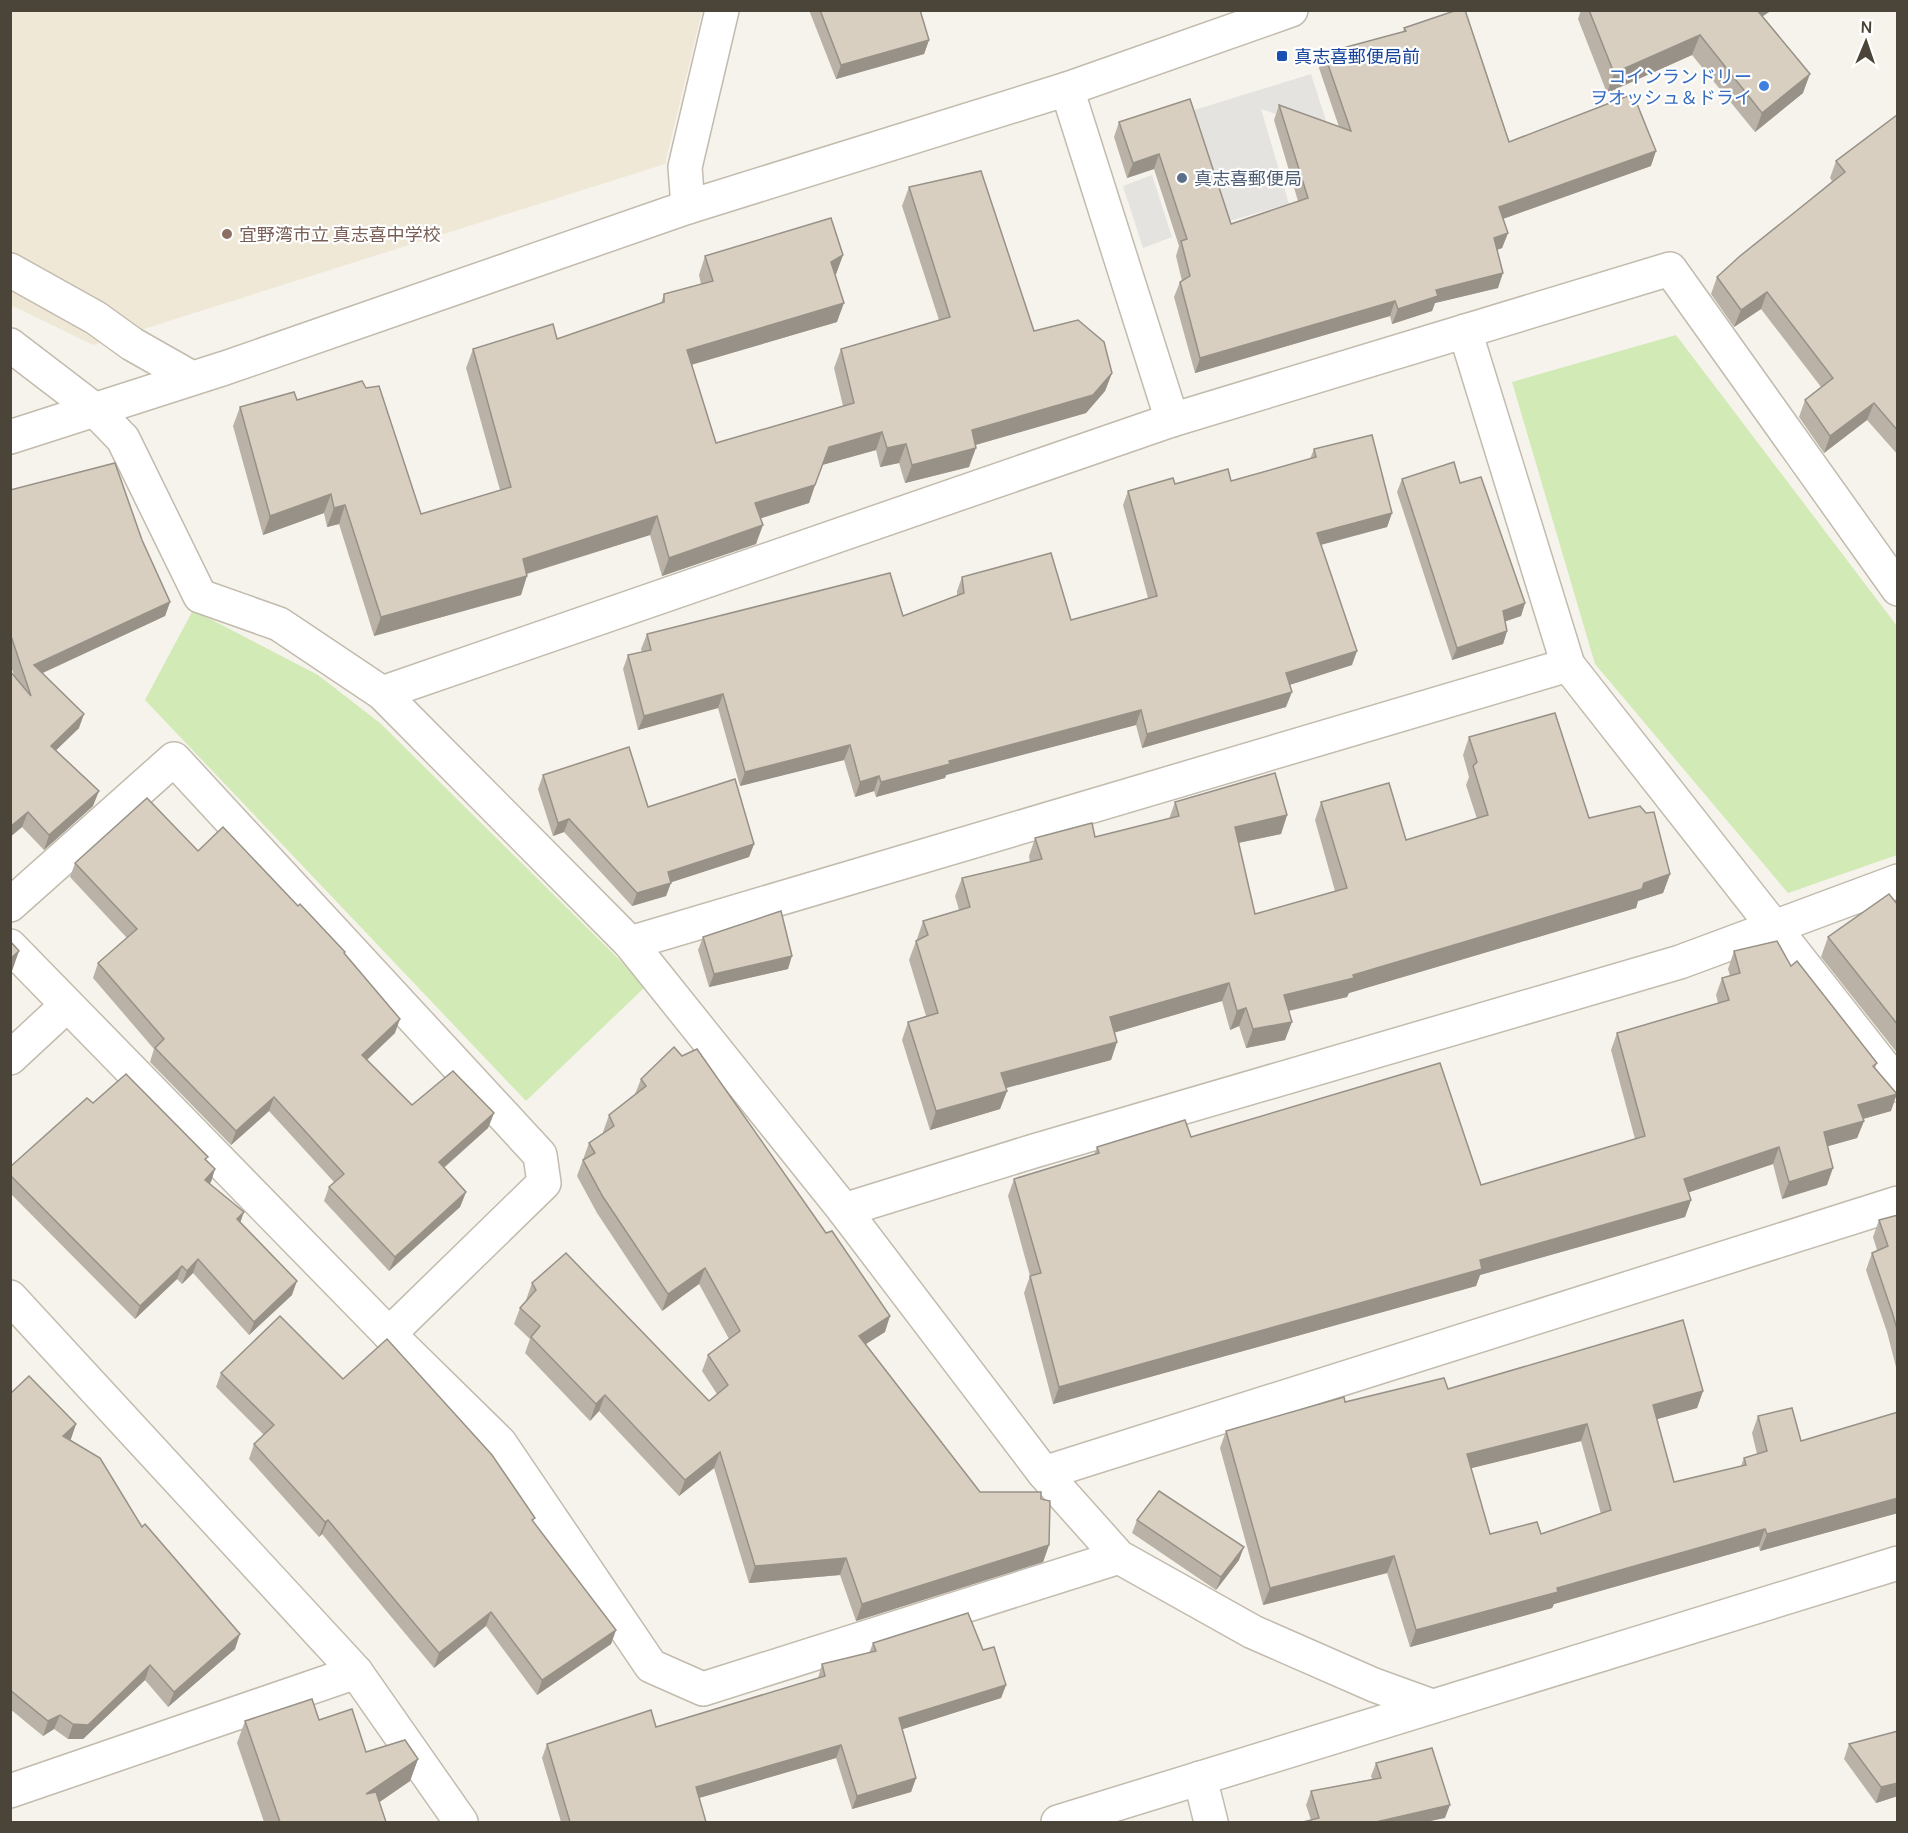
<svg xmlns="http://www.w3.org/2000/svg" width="1908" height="1833" font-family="Manrope,'Noto Sans JP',sans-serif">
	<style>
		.education { fill: #efe8d6 }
		.green { fill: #d2eab5 }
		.parking { fill: #e5e3e0 }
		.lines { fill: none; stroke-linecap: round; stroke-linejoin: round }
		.minor-casing { stroke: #c2bbae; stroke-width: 36 }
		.minor { stroke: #fff; stroke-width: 33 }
		.wall { fill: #bab2a6; fill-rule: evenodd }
		.shaded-wall { fill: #979187 }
		.building { fill: #d8cfc1; stroke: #979187; stroke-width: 1.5; fill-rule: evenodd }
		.transit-dot { fill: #1a4fb4; stroke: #fff; stroke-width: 2 }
		.shop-dot { fill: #3f7fe0; stroke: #fff; stroke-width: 2 }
		.service-dot { fill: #5c6f8a; stroke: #fff; stroke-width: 2 }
		.education-dot { fill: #8d6e63; stroke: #fff; stroke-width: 2 }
		.labels { text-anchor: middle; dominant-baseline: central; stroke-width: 4.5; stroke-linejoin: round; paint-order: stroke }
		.transit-label { font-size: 18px; fill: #164399; stroke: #fff; text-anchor: start }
		.shop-label { font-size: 18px; fill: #366cbe; stroke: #fff; text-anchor: end }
		.service-label { font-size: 18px; fill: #4e5e75; stroke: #fff; text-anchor: start }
		.education-label { font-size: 18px; fill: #785e54; stroke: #fff; text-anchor: start }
	</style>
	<rect width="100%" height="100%" fill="#f6f3ec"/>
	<!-- education -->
	<path class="education" d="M10 11H702L665 164 93 345 11 305Z"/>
	<!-- green -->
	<g class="green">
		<path d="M1676 335 1897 626V855L1788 893 1595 664 1512 382Z"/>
		<path d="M193 610 318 675 380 723 646 986 526 1101 145 700Z"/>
	</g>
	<!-- parking -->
	<g class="parking">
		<path d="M1311 74 1330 133 1261 109 1289 204 1226 222 1191 111Z"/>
		<path d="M1152 175 1172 237 1143 248 1123 186Z"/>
	</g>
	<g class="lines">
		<!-- minor casing -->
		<g class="minor-casing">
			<g id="minor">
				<path d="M1067 89 1172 420"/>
				<path d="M688 207 685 167 722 10"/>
				<path d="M10 270 96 318 132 344 192 378"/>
				<path d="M1465 331 1568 665 1898 1085"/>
				<path d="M10 345 95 410 123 439 200 596 279 624 382 693 630 943 844 1210 1044 1473 1119 1557 1253 1632 1374 1685 1432 1706"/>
				<path d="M10 437 225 368 688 207 1067 89 1291 10"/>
				<path d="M382 693 1172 420 1670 269 1898 589"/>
				<path d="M10 905 174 759 540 1155 544 1183 389 1334"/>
				<path d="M630 943 1568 665"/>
				<path d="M10 946 389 1334 500 1443 651 1666 703 1689 1119 1557"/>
				<path d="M10 1058 66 1006"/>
				<path d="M844 1210 1034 1151 1680 962 1898 881"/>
				<path d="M10 1297 356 1672 461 1822"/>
				<path d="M1044 1473 1898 1203"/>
				<path d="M1200 1778 1211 1822"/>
				<path d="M10 1791 356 1672"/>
				<path d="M1058 1822 1898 1563"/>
			</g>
		</g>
		<!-- minor -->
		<use href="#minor" class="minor"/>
	</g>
	<!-- wall -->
	<g class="wall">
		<path d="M809 10H920L929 40 924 54 836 79Z"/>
		<path d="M1581 10H1772L1762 17 1803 93 1755 132 1692 55 1607 93 1578 19Z"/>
		<path d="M1404 28 1509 142 1651 166 1503 219 1508 233 1502 248 1497 250 1498 288 1435 303 1432 311 1392 324 1390 316 1195 373 1174 297 1180 282 1182 281 1176 256 1179 246 1154 169 1127 178 1114 137 1119 122 1190 99 1231 224 1298 201 1274 120 1279 105 1339 127 1319 68 1324 53 1403 32Z"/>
		<path d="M1897 115 1898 455 1867 420 1824 453 1799 417 1805 400 1821 387 1761 309 1734 327 1711 294 1717 277 1832 181 1830 178 1836 161Z"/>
		<path d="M909 187 1034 331 1112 373 1105 391 1086 413 975 445 969 467 905 483 899 463 880 467 876 450 822 465 809 503 761 518 756 544 662 576 650 535 527 574 521 595 374 636 339 524 327 527 324 513 263 535 233 426 240 407 297 400 421 514 500 490 466 368 473 349 557 339 661 303 664 294 701 284 699 275 705 256 843 255 836 274 835 275 837 322 691 365 716 443 843 406 834 368 841 349 939 320 902 206Z"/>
		<path d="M1314 449 1392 513 1387 527 1321 545 1352 665 1289 685 1286 707 1142 748 1136 725 946 775 945 778 876 797 874 791 855 797 844 760 740 786 718 708 638 730 623 669 628 655 642 652 641 649 647 634 903 616 957 596V591L962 577 1071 620 1148 598 1123 505 1128 491 1175 484 1231 481 1310 459Z"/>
		<path d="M1402 479 1525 603 1521 616 1505 621 1507 631 1503 644 1452 660 1397 492Z"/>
		<path d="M10 490 142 540 170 602 165 616 43 673 79 728 56 750 93 806 44 850 22 827 10 837V671L14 675 10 664Z"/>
		<path d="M1469 737 1589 818 1670 874 1663 893 1638 901 1636 908 1349 993 1347 997 1289 1011 1285 1040 1246 1048 1239 1026 1230 1030 1222 1001 1115 1032 1117 1042 1111 1060 1006 1088 1007 1091 1000 1109 930 1130 902 1040 908 1022 926 1016 909 960 916 941H917V939L923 921 959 910 955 896 962 878 1030 862 1029 856 1035 838 1095 837 1169 819 1175 802 1287 815 1281 834 1238 843 1255 914 1335 891 1315 820 1321 802 1406 840 1477 819 1466 785 1469 777 1463 755Z"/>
		<path d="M543 775 648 807 754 844 749 857 671 882 666 896 632 906 564 832 553 836 538 789Z"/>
		<path d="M198 851 298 906 344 954 395 1033 367 1060 412 1105 494 1113 488 1128 444 1168 466 1192 460 1207 389 1271 324 1201 329 1187 334 1182 269 1111 231 1145 150 1062 154 1049 93 978 98 963 127 938 70 877 75 863Z"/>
		<path d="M1898 905V1054L1821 957 1828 937Z"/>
		<path d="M703 937 788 969 709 987 698 950Z"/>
		<path d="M1734 951 1791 966 1877 1063 1875 1068 1891 1111 1863 1119 1864 1121 1857 1138 1828 1146 1827 1185 1782 1199 1773 1164 1689 1192 1691 1200 1685 1217 1480 1275 1476 1286 1053 1404 1024 1293 1030 1276 1008 1196 1014 1179 1094 1155 1097 1147 1191 1137 1481 1185 1635 1139 1611 1050 1617 1033 1718 1003 1716 995 1722 978 1730 976 1728 969Z"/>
		<path d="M641 1079 885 1332 866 1344 980 1492 1041 1499 1049 1545 1043 1562 856 1621 840 1575 749 1583 714 1468 679 1496 599 1411 590 1421 525 1353 530 1339 514 1324 520 1308 527 1301 526 1300 532 1283 709 1401 717 1394 702 1371 708 1355 729 1339 699 1284 662 1311 597 1213 577 1176 589 1143 603 1133V1132L609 1115 635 1094Z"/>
		<path d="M93 1103 206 1160 215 1169 210 1183 240 1222 292 1295 249 1335 193 1273 182 1284 177 1279 135 1319 10 1193V1167Z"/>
		<path d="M1898 1215V1375L1887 1332 1866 1270 1872 1253 1877 1250 1873 1237 1879 1220Z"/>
		<path d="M221 1373 343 1379 533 1522 616 1630 611 1644 537 1695 486 1626 434 1668 322 1534 319 1537 249 1459 254 1444 264 1435 216 1387Z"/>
		<path d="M1448 1389 1703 1391 1697 1408 1657 1419 1674 1482 1741 1466 1744 1458 1757 1454 1752 1433 1758 1416 1801 1441 1898 1412V1513L1760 1551 1759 1546 1554 1604 1552 1608 1410 1647 1387 1573 1263 1605 1220 1448 1226 1431 1345 1402ZM1581 1441 1601 1514 1541 1534H1490L1471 1468Z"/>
		<path d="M10 1394 76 1424 70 1440 142 1527 235 1649 168 1707 145 1680 83 1739H68L54 1729 43 1736 10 1709Z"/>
		<path d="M1137 1520 1239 1560 1216 1590 1132 1533Z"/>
		<path d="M873 1643 983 1650 1006 1685 1001 1698 902 1729 916 1778 911 1792 852 1809 836 1758 699 1798 706 1822H561L542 1758 547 1744 656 1727 818 1678 822 1664 869 1653Z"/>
		<path d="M319 1720 366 1752 418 1759 410 1781 379 1802 386 1822H264L237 1743 245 1721Z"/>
		<path d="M1898 1731V1796L1876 1803 1844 1759 1849 1744Z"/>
		<path d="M1376 1763 1445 1818 1311 1820 1306 1805 1311 1791 1372 1779 1371 1776Z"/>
	</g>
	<!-- shaded-wall -->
	<g class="shaded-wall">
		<path d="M1753 10H1772L1747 26Z"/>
		<path d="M1700 35 1692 55 1607 93 1614 73Z"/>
		<path d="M929 40 924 54 836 79 841 65Z"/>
		<path d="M1810 74 1803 93 1755 132 1762 113Z"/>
		<path d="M1656 151 1651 166 1494 222 1499 207Z"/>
		<path d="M1159 154 1154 169 1127 178 1133 163Z"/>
		<path d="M1508 233 1502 248 1488 253 1494 238Z"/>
		<path d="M843 255 836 274 824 280 831 262Z"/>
		<path d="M1503 273 1498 288 1435 303 1432 311 1392 324 1398 309 1436 290Z"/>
		<path d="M1767 292 1761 309 1734 327 1741 310Z"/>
		<path d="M1395 301 1390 316 1195 373 1200 358Z"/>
		<path d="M844 303 837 322 680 368 687 350Z"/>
		<path d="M1112 373 1105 391 1086 413 965 448 972 430Z"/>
		<path d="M1874 403 1867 420 1824 453 1830 436Z"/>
		<path d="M882 432 876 450 822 465 829 447Z"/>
		<path d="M906 444 899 463 880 467 887 448Z"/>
		<path d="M976 448 969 467 905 483 912 465Z"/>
		<path d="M815 485 809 503 749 522 755 503Z"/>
		<path d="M331 494 324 513 263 535 270 516Z"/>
		<path d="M345 505 339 524 327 527 334 508Z"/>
		<path d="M1392 513 1387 527 1312 547 1317 533Z"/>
		<path d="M657 516 650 535 516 577 523 559Z"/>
		<path d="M763 525 756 544 662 576 669 558Z"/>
		<path d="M527 576 521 595 374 636 381 617Z"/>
		<path d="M170 602 165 616 29 679 34 665Z"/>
		<path d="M1525 603 1521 616 1498 624 1503 611Z"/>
		<path d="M1507 631 1503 644 1452 660 1457 648Z"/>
		<path d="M1357 651 1352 665 1280 688 1286 673Z"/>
		<path d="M1292 692 1286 707 1142 748 1147 734Z"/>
		<path d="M723 694 718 708 638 730 644 716Z"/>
		<path d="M1141 710 1136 725 946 775 945 778 876 797 881 782 949 761Z"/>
		<path d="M84 714 79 728 46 760 51 746Z"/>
		<path d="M850 745 844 760 740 786 745 772Z"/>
		<path d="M879 776 874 791 855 797 860 782Z"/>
		<path d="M99 791 93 806 44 850 49 835Z"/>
		<path d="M28 812 22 827 10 837V827Z"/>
		<path d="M1287 815 1281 834 1228 845 1235 827Z"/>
		<path d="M569 819 564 832 553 836 558 823Z"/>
		<path d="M754 844 749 857 663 885 668 872Z"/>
		<path d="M1670 874 1663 893 1638 901 1636 908 1349 993 1347 997 1278 1013 1284 995 1353 975Z"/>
		<path d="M671 883 666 896 632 906 637 893Z"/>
		<path d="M19 951 11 974H10V959Z"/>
		<path d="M792 956 788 969 709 987 714 974Z"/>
		<path d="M1229 983 1222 1001 1103 1036 1110 1017Z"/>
		<path d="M1246 1008 1239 1026 1230 1030 1237 1011Z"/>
		<path d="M400 1019 395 1033 357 1069 362 1055Z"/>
		<path d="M1292 1022 1285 1040 1246 1048 1253 1029Z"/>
		<path d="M1117 1042 1111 1060 995 1091 1001 1073Z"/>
		<path d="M1007 1091 1000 1109 930 1130 936 1111Z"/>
		<path d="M1897 1094 1891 1111 1852 1122 1858 1105Z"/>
		<path d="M274 1097 269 1111 231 1145 236 1131Z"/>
		<path d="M494 1113 488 1128 434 1176 439 1162Z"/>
		<path d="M1864 1121 1857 1138 1818 1149 1824 1132Z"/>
		<path d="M1779 1147 1773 1164 1678 1196 1684 1179Z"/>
		<path d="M1833 1168 1827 1185 1782 1199 1789 1182Z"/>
		<path d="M215 1169 211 1182 200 1193 205 1180Z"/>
		<path d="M466 1192 460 1207 389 1271 395 1257Z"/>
		<path d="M1691 1200 1685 1217 1480 1275 1476 1286 1053 1404 1059 1387 1480 1260Z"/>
		<path d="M244 1212 239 1226 237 1219Z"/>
		<path d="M198 1259 193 1273 182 1284 187 1271Z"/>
		<path d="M182 1266 177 1279 135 1319 140 1306Z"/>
		<path d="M705 1268 699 1284 662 1311 668 1294Z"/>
		<path d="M297 1281 292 1295 249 1335 254 1322Z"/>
		<path d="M890 1316 885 1332 853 1352 859 1336Z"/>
		<path d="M1703 1391 1697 1408 1647 1422 1653 1405Z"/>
		<path d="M605 1395 599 1411 590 1421 596 1404Z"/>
		<path d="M76 1424 71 1439 58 1451 63 1436Z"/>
		<path d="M1587 1424 1581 1441 1460 1471 1467 1454Z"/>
		<path d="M720 1452 714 1468 679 1496 685 1480Z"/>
		<path d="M1898 1498V1513L1760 1551 1767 1534Z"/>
		<path d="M328 1520 322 1534 319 1537 325 1522Z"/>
		<path d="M1765 1529 1759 1546 1554 1604 1552 1608 1410 1647 1416 1630 1557 1588Z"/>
		<path d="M1049 1545 1043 1562 856 1621 862 1604Z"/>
		<path d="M1244 1547 1239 1560 1216 1590 1221 1577Z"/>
		<path d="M1394 1556 1387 1573 1263 1605 1270 1588Z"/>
		<path d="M846 1558 840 1575 749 1583 755 1566Z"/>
		<path d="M491 1612 486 1626 434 1668 439 1653Z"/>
		<path d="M616 1630 611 1644 537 1695 542 1680Z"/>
		<path d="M240 1634 235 1649 168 1707 174 1692Z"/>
		<path d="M150 1665 145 1680 83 1739H68L73 1724Z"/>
		<path d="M1006 1685 1001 1698 894 1732 899 1718Z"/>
		<path d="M60 1715 54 1729 43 1736 48 1721Z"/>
		<path d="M841 1745 836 1758 692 1800 696 1787Z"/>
		<path d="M418 1759 410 1781 358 1817 366 1794Z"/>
		<path d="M916 1778 911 1792 852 1809 857 1796Z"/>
		<path d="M1898 1783V1796L1876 1803 1881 1787Z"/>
		<path d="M1450 1805 1445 1818 1426 1822H1376Z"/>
	</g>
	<!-- building -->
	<g class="building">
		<path d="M820 10H920L929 40 841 65Z"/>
		<path d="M1457 10H1465L1509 142 1633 94 1656 151 1499 207 1508 233 1494 238 1503 273 1436 290 1438 296 1398 309 1395 301 1200 358 1180 282 1190 276 1181 241 1187 239 1159 154 1133 163 1119 122 1190 99 1231 224 1308 198 1279 105 1351 131 1324 53 1406 31 1404 28Z"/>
		<path d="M1589 10H1757L1810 74 1762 113 1700 35 1614 73Z"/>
		<path d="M1897 115 1898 431 1874 403 1830 436 1805 400 1833 378 1767 292 1741 310 1717 277 1740 256 1845 172 1836 161Z"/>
		<path d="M981 171 1034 331 1078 320 1104 342 1112 373 1093 395 972 430 976 448 912 465 906 444 887 448 882 432 829 447 815 485 755 503 763 525 669 558 657 516 523 559 527 576 381 617 345 505 334 508 331 494 270 516 240 407 294 392 297 400 362 381 366 388 379 386 421 514 511 487 473 349 553 324 557 339 664 302V294L713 281 705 256 831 218 843 255 831 262 844 303 687 350 716 443 854 403 841 349 950 317 909 187Z"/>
		<path d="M1372 435 1392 513 1317 533 1357 651 1286 673 1292 692 1147 734 1141 710 949 761 950 764 881 782 879 776 860 782 850 745 745 772 723 694 644 716 628 655 651 650 647 634 890 573 903 616 964 593 962 577 1051 553 1071 620 1157 596 1128 491 1173 478 1175 484 1228 469 1231 481 1316 457 1314 449Z"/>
		<path d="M1454 462 1460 483 1481 477 1525 603 1503 611 1507 631 1457 648 1402 479Z"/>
		<path d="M115 463 142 540 170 602 34 665 84 714 51 746 99 791 49 835 28 812 10 827V671L31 696 10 633V490Z"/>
		<path d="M1555 713 1589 818 1640 806 1646 813 1654 812 1670 874 1644 883 1642 889 1353 975 1354 978 1284 995 1292 1022 1253 1029 1246 1008 1237 1011 1229 983 1110 1017 1117 1042 1001 1073 1007 1091 936 1111 908 1022 938 1013 916 941 928 935 923 921 970 907 962 878 1042 859 1035 838 1092 823 1095 837 1179 816 1175 802 1275 773 1287 815 1235 827 1255 914 1347 888 1321 802 1389 783 1406 840 1488 815 1473 766 1477 762 1469 737Z"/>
		<path d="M629 747 648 807 735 779 754 844 668 872 671 883 637 893 569 819 558 823 543 775Z"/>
		<path d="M147 798 198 851 223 827 298 906 300 904 345 952 344 953 400 1019 362 1055 412 1105 453 1071 494 1113 439 1162 466 1192 395 1257 329 1187 344 1174 274 1097 236 1131 155 1048 164 1039 98 963 137 929 75 863Z"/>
		<path d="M1889 894 1898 905V1025L1828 937Z"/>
		<path d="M781 911 792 956 714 974 703 937Z"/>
		<path d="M10 941 19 951 10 959Z"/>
		<path d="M1777 941 1791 966 1797 961 1877 1063 1873 1066 1897 1094 1858 1105 1864 1121 1824 1132 1833 1168 1789 1182 1779 1147 1684 1179 1691 1200 1480 1260 1482 1269 1059 1387 1030 1276 1041 1273 1014 1179 1099 1153 1097 1147 1185 1120 1191 1137 1440 1063 1481 1185 1645 1136 1617 1033 1729 1000 1722 978 1740 973 1734 951Z"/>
		<path d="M674 1047 682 1056 697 1049 826 1233 832 1231 890 1316 859 1336 980 1492H1041V1499L1050 1501 1049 1545 862 1604 846 1558 755 1566 720 1452 685 1480 605 1395 596 1404 531 1337 540 1326 520 1308 536 1290 532 1283 566 1253 709 1401 728 1385 708 1355 740 1331 705 1268 668 1294 603 1197 583 1160 595 1153 589 1143 614 1126 609 1115 646 1086 641 1079Z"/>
		<path d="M126 1074 208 1157 205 1159 215 1169 205 1180 244 1212 237 1219 297 1281 254 1322 198 1259 187 1271 182 1266 140 1306 10 1175V1167L87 1098 93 1103Z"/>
		<path d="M1898 1215V1333L1893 1315 1872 1253 1888 1246 1879 1220Z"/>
		<path d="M280 1316 343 1379 387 1339 492 1455 535 1518 532 1520 616 1630 542 1680 491 1612 439 1653 328 1520 325 1522 254 1444 274 1425 221 1373Z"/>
		<path d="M1683 1320 1703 1391 1653 1405 1674 1482 1746 1465 1744 1458 1767 1451 1758 1416 1792 1408 1801 1441 1898 1412V1498L1767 1534 1765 1529 1557 1588 1558 1592 1416 1630 1394 1556 1270 1588 1226 1431 1344 1397 1345 1402 1444 1378 1448 1389ZM1587 1424 1611 1510 1541 1534 1537 1522 1490 1534 1467 1454Z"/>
		<path d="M29 1376 76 1424 63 1436 100 1458 142 1527 145 1524 240 1634 174 1692 150 1665 88 1725 73 1724 60 1715 48 1721 10 1690V1394Z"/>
		<path d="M1159 1491 1244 1547 1221 1577 1137 1520Z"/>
		<path d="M968 1613 983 1650 994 1647 1006 1685 899 1718 916 1778 857 1796 841 1745 696 1787 706 1822H570L547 1744 651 1710 656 1727 825 1676 822 1664 876 1651 873 1643Z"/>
		<path d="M312 1699 319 1720 352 1709 366 1752 405 1740 418 1759 366 1794 376 1792 386 1822H280L245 1721Z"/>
		<path d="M1898 1731V1783L1881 1787 1849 1744Z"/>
		<path d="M1432 1748 1450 1805 1376 1822H1303L1319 1818 1311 1791 1381 1778 1376 1763Z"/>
	</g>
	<!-- markers -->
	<rect class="transit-dot" x="1276" y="50" width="12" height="12" rx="3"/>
	<circle class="shop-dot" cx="1764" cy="86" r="6"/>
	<circle class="service-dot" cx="1182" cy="178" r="6"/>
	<circle class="education-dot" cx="227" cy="234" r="6"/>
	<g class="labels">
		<!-- transit labels -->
		<g class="transit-label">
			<text x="1294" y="56">真志喜郵便局前</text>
		</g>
		<!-- shop labels -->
		<g class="shop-label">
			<text x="1752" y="76">コインランドリー<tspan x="1752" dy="21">ヲオッシュ＆ドライ</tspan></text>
		</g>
		<!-- service labels -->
		<g class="service-label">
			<text x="1194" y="178">真志喜郵便局</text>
		</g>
		<!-- education labels -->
		<g class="education-label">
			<text x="239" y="234">宜野湾市立 真志喜中学校</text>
		</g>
	</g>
	<!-- border -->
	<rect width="1908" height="1833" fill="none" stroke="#4b4439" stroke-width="24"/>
	<!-- north arrow -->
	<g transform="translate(1866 42) rotate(2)" stroke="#ffffff" stroke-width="4.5" paint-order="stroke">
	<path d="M0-4.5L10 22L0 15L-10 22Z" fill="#4b4439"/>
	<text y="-9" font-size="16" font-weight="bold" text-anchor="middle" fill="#4b4439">N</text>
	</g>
</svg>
